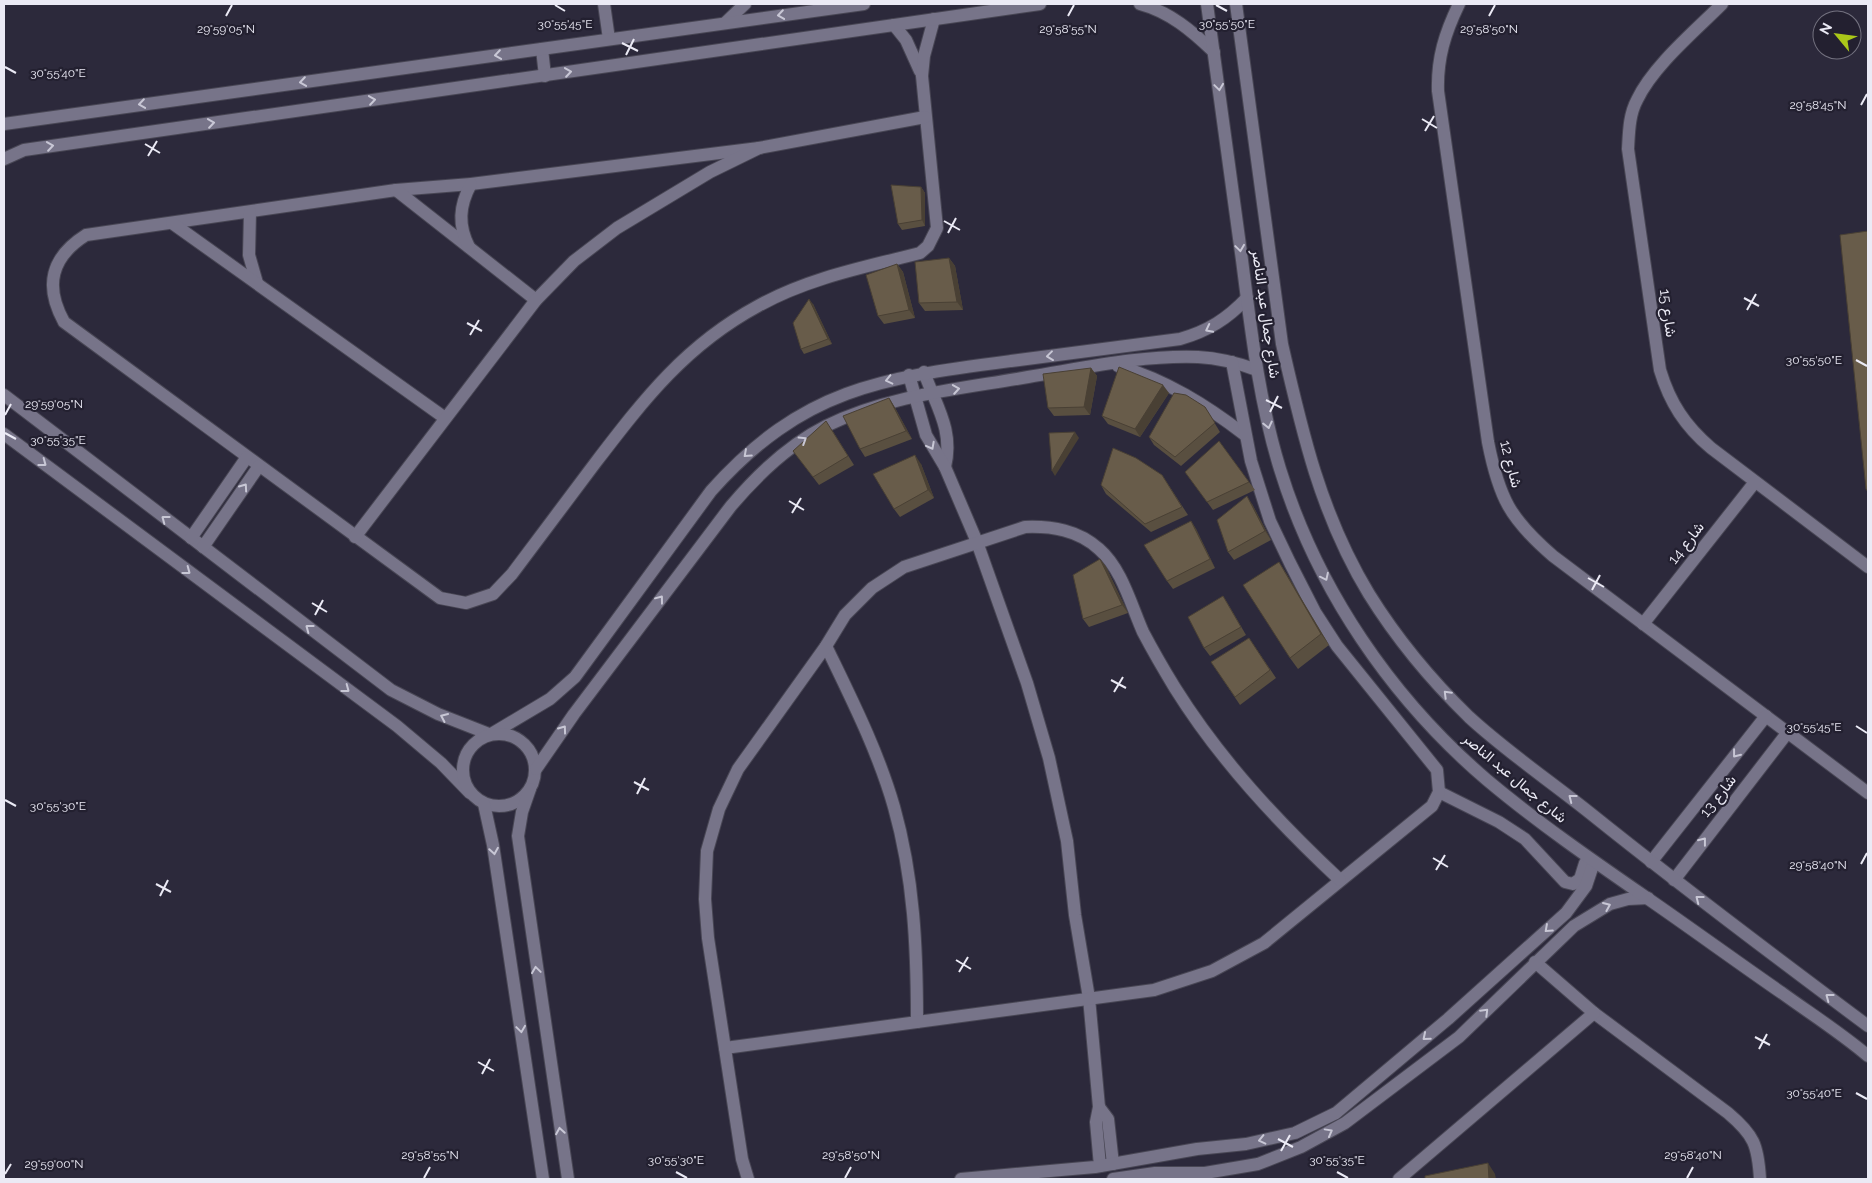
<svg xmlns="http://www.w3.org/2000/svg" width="1872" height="1183" font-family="Raleway,Vazirmatn,sans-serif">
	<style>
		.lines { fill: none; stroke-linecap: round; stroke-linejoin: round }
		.minor-casing { stroke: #484654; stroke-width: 14 }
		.secondary-casing { stroke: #484654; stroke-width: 14 }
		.minor { stroke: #777489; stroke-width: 12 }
		.secondary { stroke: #777489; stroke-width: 12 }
		.wall { fill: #594f40 }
		.shaded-wall { fill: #494034 }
		.building { fill: #685c4a; stroke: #494034 }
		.oneway { stroke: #c8c7d5 }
		.ticks { fill: none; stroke: #ebeaf5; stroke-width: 2 }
		.labels { text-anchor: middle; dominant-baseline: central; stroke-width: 4.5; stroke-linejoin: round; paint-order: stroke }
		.street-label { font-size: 15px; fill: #ebeaf5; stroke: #232030 }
		.ticks-label { font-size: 12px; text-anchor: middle; fill: #ebeaf5; stroke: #232030; stroke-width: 4.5; stroke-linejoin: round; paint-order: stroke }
	</style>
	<rect width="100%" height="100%" fill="#2c293b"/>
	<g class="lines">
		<!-- minor casing -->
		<g class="minor-casing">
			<g id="minor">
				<path d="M604 4 609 39"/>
				<path d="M1140 4C1170 12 1192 31 1214 52"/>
				<path d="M1459 4C1445 33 1437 58 1438 91L1488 442C1499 498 1510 519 1553 556L1868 793"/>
				<path d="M1722 4C1695 31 1653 66 1637 100 1629 115 1629 132 1628 149L1660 370C1670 403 1685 426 1711 448L1868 567"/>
				<path d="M725 23 745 4"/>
				<path d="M894 25 906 40 920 71"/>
				<path d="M542 49 545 76"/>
				<path d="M4 124 864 4"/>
				<path d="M759 148 471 184 396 190 86 235C51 257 44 286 64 322L440 598 466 603 493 594 512 574C540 537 568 499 596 462 645 398 686 345 758 306 808 278 865 267 920 253L928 246 937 228 922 76 924 56 934 19"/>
				<path d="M4 159 24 150 1040 4"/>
				<path d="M396 190 536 300"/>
				<path d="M250 212 249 255 257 283"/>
				<path d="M172 223 445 418"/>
				<path d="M469 247C458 225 459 206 471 184"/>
				<path d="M1118 366C1166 380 1206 405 1245 435"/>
				<path d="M924 372C936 406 954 430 945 467"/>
				<path d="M909 375 926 435 945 467 977 542 1027 683 1049 758 1067 841 1075 915 1089 998 1099 1107 1096 1122 1100 1166"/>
				<path d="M4 395 391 690 438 714 489 734"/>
				<path d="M4 434 397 726 441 763 470 793"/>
				<path d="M355 537 536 300 574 261 617 228 710 172 759 148 925 117"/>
				<path d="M191 538 247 457"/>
				<path d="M203 547 259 466"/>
				<path d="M1643 624 1755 482"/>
				<path d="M826 646C851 698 878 751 894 807 914 878 917 948 917 1022"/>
				<path d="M493 733 550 699 575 677 711 491C803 388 881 378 1011 361 1067 354 1124 346 1180 339 1208 331 1227 319 1247 298"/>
				<circle cx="499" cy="770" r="36"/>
				<path d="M536 769 574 714 731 506C758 474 788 445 826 426 889 395 960 389 1028 377 1084 368 1141 355 1198 357 1218 358 1238 363 1257 370"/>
				<path d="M530 789 522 812 518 836 568 1179"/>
				<path d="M1439 792 1499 822 1525 839 1565 882 1573 884 1580 879 1585 863"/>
				<path d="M484 804 493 845 543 1179"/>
				<path d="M1651 862 1766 716"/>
				<path d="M1674 880 1788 732"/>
				<path d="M1535 962 1594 1013 1728 1113C1754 1135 1758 1145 1760 1179"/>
				<path d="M725 1048 1154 990 1212 971 1264 943 1432 806 1439 792 1437 770 1337 646 1315 612 1290 563 1270 521 1251 461 1232 362"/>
				<path d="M1099 1107 1108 1119 1113 1164"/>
				<path d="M748 1179 742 1159 708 938 705 899 707 851 719 809 738 769 826 646 845 615 872 588 904 567 1025 527C1052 526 1078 530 1099 549 1122 569 1131 605 1143 632 1153 651 1164 670 1175 688 1220 760 1278 822 1340 880"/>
				<path d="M961 1179 1095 1167 1197 1149 1246 1144 1295 1133 1336 1113 1448 1019 1566 913 1586 886 1594 862"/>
				<path d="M1113 1179 1155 1173H1205L1258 1164 1301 1147 1345 1123 1459 1037 1574 926 1610 904 1628 899 1648 898"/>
				<path d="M1399 1179 1594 1013"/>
			</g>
		</g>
		<!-- secondary casing -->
		<g class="secondary-casing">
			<g id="secondary">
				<path d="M1207 4C1219 89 1230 175 1242 260 1251 330 1259 401 1280 469 1317 589 1391 698 1487 780 1537 822 1592 860 1647 898 1692 929 1737 962 1782 993 1811 1014 1841 1033 1868 1056"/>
				<path d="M1236 4 1282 344C1302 432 1321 515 1369 594 1397 639 1431 680 1469 717 1507 752 1550 781 1590 813 1681 886 1774 956 1868 1026"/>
			</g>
		</g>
		<!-- minor -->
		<use href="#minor" class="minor"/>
		<!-- secondary -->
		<use href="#secondary" class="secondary"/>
	</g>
	<!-- wall -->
	<g class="wall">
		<path d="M921 187 925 193V226L902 230 898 224Z"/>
		<path d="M949 258 955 266 963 310 925 311 919 303Z"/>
		<path d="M897 264 903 272 915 318 884 324 878 316Z"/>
		<path d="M813 304 832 344 804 354 801 349Z"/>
		<path d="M1091 368 1097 376 1090 415 1054 416 1048 408Z"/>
		<path d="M1169 393 1140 437 1108 424 1102 416Z"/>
		<path d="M889 398 894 406 912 439 865 457 860 449Z"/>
		<path d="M1205 407 1220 432 1181 466 1154 445 1149 437Z"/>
		<path d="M832 430 854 465 819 485 793 451Z"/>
		<path d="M1219 441 1255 490 1213 510 1185 472Z"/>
		<path d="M921 464 934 498 900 517 894 509Z"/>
		<path d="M1162 475 1188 515 1151 532 1106 494 1101 485Z"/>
		<path d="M1252 504 1271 540 1234 560 1228 552Z"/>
		<path d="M1191 521 1196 529 1215 568 1173 589 1167 581Z"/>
		<path d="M1100 559 1106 567 1128 613 1089 627 1083 619Z"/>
		<path d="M1279 562 1286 573 1329 645 1298 669 1290 658Z"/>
		<path d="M1223 596 1228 604 1246 635 1210 656 1204 648Z"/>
		<path d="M1249 638 1276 678 1240 705 1211 662Z"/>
	</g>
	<!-- shaded-wall -->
	<g class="shaded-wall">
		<path d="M921 187 925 193V226L922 220Z"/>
		<path d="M949 258 955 266 963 310 957 302Z"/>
		<path d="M897 264 903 272 915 318 909 310Z"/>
		<path d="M809 299 813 304 832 344 828 339Z"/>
		<path d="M1091 368 1097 376 1090 415 1084 407Z"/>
		<path d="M1163 385 1169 393 1140 437 1135 429Z"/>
		<path d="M889 398 894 406 912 439 906 431Z"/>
		<path d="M1075 432 1079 438 1055 476 1052 471Z"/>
		<path d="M915 455 921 464 934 498 928 490Z"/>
		<path d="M1247 496 1252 504 1271 540 1265 531Z"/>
		<path d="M1191 521 1196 529 1215 568 1210 559Z"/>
		<path d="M1100 559 1106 567 1128 613 1122 605Z"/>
		<path d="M1279 562 1286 573 1329 645 1321 634Z"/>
		<path d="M1488 1163 1495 1174 1496 1179H1489Z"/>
	</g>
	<!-- building -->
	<g class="building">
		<path d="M891 185 921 187 922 220 898 224Z"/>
		<path d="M1868 231V492L1866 489 1840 235Z"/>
		<path d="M949 258 957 302 919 303 915 262Z"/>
		<path d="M897 264 909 310 878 316 866 275Z"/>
		<path d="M809 299 828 339 801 349 793 323Z"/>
		<path d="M1119 367 1163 385 1135 429 1102 416Z"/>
		<path d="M1091 368 1084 407 1048 408 1043 374Z"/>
		<path d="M1174 393 1186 395 1205 407 1215 423 1175 457 1149 437Z"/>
		<path d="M889 398 906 431 860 449 843 416Z"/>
		<path d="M826 421 848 456 813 477 793 451Z"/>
		<path d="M1075 432 1052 471 1049 433Z"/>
		<path d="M1219 441 1249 482 1207 502 1185 472Z"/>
		<path d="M1113 448 1136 458 1162 475 1182 507 1145 524 1101 485Z"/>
		<path d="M915 455 928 490 894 509 873 474Z"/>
		<path d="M1247 496 1265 531 1228 552 1217 520Z"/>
		<path d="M1191 521 1210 559 1167 581 1144 545Z"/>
		<path d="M1100 559 1122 605 1083 619 1073 575Z"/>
		<path d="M1279 562 1321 634 1290 658 1243 585Z"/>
		<path d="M1223 596 1241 627 1204 648 1188 617Z"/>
		<path d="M1249 638 1270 670 1235 697 1211 662Z"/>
		<path d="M1488 1163 1489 1179H1425V1176Z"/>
	</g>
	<!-- one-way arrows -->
	<defs><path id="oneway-chevron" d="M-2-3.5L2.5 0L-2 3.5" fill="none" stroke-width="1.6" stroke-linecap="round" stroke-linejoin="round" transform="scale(1.25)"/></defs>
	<g class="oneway">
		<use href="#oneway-chevron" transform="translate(781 15) rotate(172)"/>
		<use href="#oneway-chevron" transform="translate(498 55) rotate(172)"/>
		<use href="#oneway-chevron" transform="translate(568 72) rotate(-8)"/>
		<use href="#oneway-chevron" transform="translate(303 82) rotate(172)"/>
		<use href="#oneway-chevron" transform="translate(1219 87) rotate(82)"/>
		<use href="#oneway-chevron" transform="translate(372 100) rotate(-8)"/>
		<use href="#oneway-chevron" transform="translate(142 104) rotate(172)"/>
		<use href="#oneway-chevron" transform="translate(211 123) rotate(-8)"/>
		<use href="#oneway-chevron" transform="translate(50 146) rotate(-8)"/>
		<use href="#oneway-chevron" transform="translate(1240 248) rotate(82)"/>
		<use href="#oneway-chevron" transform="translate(1209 329) rotate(153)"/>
		<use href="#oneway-chevron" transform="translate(1050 356) rotate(173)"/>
		<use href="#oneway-chevron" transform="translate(889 380) rotate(167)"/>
		<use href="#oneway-chevron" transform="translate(956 389) rotate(-9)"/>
		<use href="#oneway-chevron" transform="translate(1268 425) rotate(77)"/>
		<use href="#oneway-chevron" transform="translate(803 440) rotate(-32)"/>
		<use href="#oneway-chevron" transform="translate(931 446) rotate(62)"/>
		<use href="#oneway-chevron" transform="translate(747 454) rotate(138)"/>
		<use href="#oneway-chevron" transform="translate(43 463) rotate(37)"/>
		<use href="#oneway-chevron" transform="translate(244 487) rotate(-55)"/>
		<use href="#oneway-chevron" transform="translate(165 519) rotate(-143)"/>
		<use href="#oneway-chevron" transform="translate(187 571) rotate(37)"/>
		<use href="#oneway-chevron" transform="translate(1325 577) rotate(64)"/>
		<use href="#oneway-chevron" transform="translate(660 599) rotate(-53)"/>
		<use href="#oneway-chevron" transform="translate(309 628) rotate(-143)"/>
		<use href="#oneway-chevron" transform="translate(346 689) rotate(37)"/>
		<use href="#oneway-chevron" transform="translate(1447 694) rotate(-135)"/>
		<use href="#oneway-chevron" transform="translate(444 717) rotate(-156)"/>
		<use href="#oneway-chevron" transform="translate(563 729) rotate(-54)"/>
		<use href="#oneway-chevron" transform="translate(1736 754) rotate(128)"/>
		<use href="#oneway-chevron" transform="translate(1572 798) rotate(-142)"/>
		<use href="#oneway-chevron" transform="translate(1703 841) rotate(-52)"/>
		<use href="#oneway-chevron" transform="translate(494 851) rotate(81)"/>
		<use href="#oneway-chevron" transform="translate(1699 899) rotate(-142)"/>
		<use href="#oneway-chevron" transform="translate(1607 906) rotate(-23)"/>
		<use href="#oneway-chevron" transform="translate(1548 929) rotate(138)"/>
		<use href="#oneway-chevron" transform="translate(536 970) rotate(-98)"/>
		<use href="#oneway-chevron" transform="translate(1829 997) rotate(-143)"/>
		<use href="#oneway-chevron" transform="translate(1485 1012) rotate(-45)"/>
		<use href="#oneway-chevron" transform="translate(521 1029) rotate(82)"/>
		<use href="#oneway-chevron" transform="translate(1426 1037) rotate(140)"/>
		<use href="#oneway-chevron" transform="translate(560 1131) rotate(-99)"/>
		<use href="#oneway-chevron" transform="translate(1329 1132) rotate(-29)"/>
		<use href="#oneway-chevron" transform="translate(1262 1140) rotate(167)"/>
	</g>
	<!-- ticks -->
	<path class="ticks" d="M555 5 565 11M1216 5 1227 11M226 16 232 5M1068 16 1074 5M1489 16 1495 5M622 43 638 51M626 55 634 39M5 67 16 73M1861 105 1867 94M1422 119 1437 128M1425 131 1434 116M145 144 160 153M148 156 157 141M944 221 960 230M948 233 956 218M1744 298 1759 306M1747 310 1756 294M467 323 482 331M470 335 479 320M1856 360 1867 366M1266 400 1282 408M1270 412 1278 396M5 415 11 404M5 433 16 439M789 501 804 510M792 513 801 498M1588 578 1604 587M1592 590 1600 575M312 603 327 612M315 615 323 600M1111 680 1126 688M1114 692 1123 677M1856 726 1867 733M634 782 649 790M637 794 645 778M5 800 16 806M1433 858 1448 867M1861 864 1867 853M1436 870 1445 855M156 884 171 892M160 896 168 880M956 960 971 969M959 972 968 957M1755 1037 1770 1045M1759 1049 1767 1034M478 1062 494 1071M482 1074 490 1059M1856 1093 1867 1099M1278 1139 1293 1147M1281 1151 1290 1135M676 1172 687 1178M1337 1172 1348 1178M5 1174 11 1164M424 1178 430 1167M845 1178 851 1167M1687 1178 1693 1167"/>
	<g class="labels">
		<!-- street labels -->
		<g class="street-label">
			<text transform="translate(1668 313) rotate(82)">شارع 15</text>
			<text transform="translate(1266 314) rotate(82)">شارع جمال عبد الناصر</text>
			<text transform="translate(1511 464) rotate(75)">شارع 12</text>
			<text transform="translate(1686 543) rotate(-52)">شارع 14</text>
			<text transform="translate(1515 778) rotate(40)">شارع جمال عبد الناصر</text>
			<text transform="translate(1718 796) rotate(-52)">شارع 13</text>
		</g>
	</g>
	<g class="ticks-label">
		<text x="565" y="28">30°55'45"E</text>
		<text x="1227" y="28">30°55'50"E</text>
		<text x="226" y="33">29°59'05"N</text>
		<text x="1068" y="33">29°58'55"N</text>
		<text x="1489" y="33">29°58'50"N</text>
		<text x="58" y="77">30°55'40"E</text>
		<text x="1818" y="109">29°58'45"N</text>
		<text x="1814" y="364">30°55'50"E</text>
		<text x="54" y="408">29°59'05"N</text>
		<text x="58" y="444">30°55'35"E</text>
		<text x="1814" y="731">30°55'45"E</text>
		<text x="58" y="810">30°55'30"E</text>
		<text x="1818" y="869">29°58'40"N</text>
		<text x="1814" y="1097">30°55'40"E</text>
		<text x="430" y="1159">29°58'55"N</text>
		<text x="851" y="1159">29°58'50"N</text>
		<text x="1693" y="1159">29°58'40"N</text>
		<text x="676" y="1164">30°55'30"E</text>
		<text x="1337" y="1164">30°55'35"E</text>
		<text x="54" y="1168">29°59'00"N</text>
	</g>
	<!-- border -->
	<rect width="1872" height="1183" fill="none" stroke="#ebeaf5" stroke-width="10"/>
	<!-- north arrow -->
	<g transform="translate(1837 35) rotate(299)"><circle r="24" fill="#232030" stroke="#73717f"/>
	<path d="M0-4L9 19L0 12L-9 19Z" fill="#aac719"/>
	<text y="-8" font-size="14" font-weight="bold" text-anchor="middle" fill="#ebeaf5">N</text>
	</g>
</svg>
